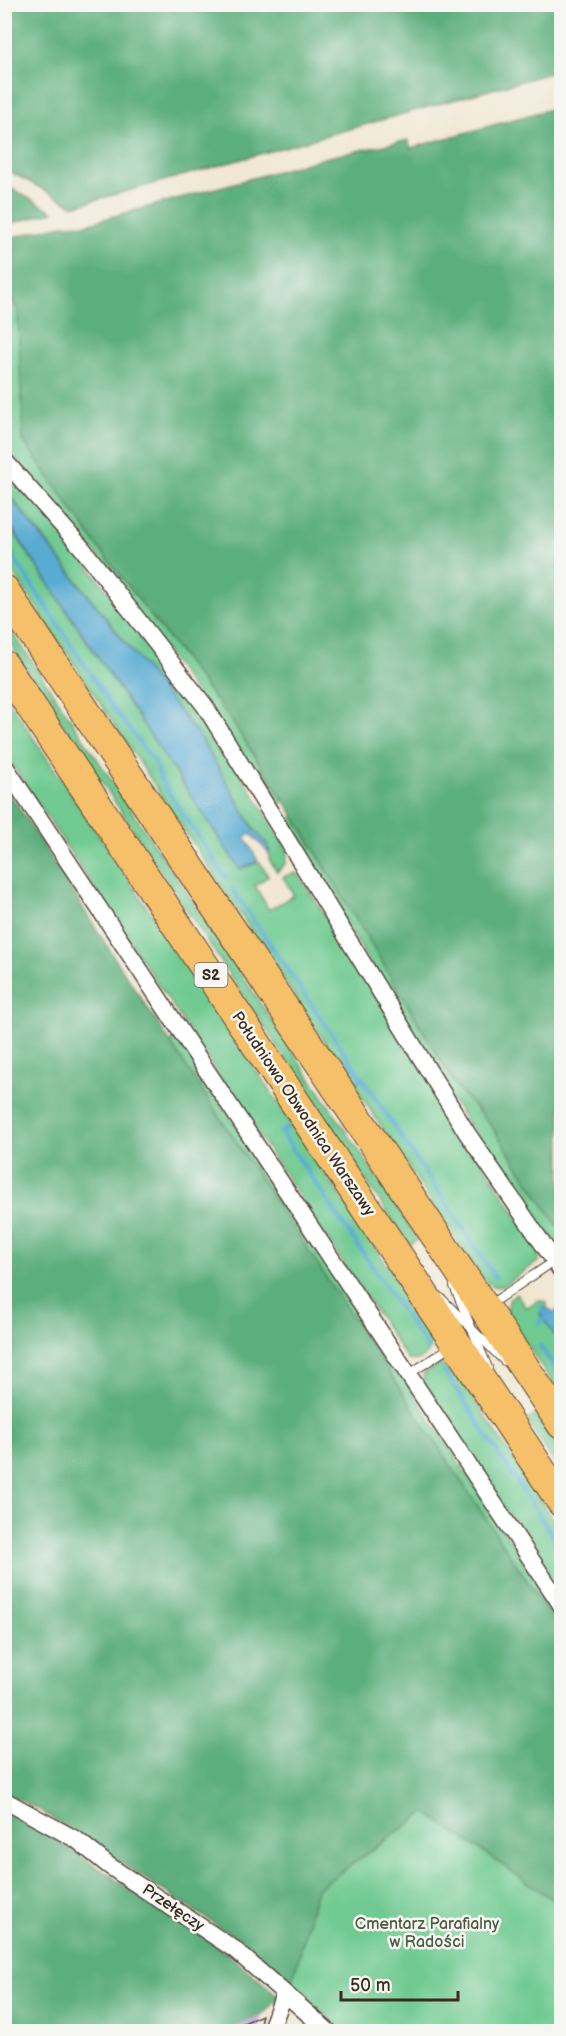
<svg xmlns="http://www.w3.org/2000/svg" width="566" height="2036" font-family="'Balsamiq Sans',sans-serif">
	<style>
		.green { fill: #70ca91; stroke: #567a58; stroke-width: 1.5 }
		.forest { fill: #5cae7b; stroke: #4c6c4c; stroke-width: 1.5 }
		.water { fill: #58abd3; stroke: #4a6a78; stroke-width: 1.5 }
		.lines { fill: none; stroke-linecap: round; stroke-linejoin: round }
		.stream { stroke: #58abd3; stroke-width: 4.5 }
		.building { fill: #bca6cf }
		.lane-casing { stroke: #564639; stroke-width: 10 }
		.street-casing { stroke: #564639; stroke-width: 19 }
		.highway-casing { stroke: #564639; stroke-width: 32 }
		.lane { stroke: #fff; stroke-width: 8 }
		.street { stroke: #fff; stroke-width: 16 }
		.highway { stroke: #f6c06b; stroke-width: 30 }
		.labels { text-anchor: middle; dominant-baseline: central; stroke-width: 5; stroke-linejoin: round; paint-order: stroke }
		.shield { fill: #f6f6f2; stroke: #73675e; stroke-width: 1.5 }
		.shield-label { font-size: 15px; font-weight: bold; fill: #3b2a1e }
		.street-label { font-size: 16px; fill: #3b2a1e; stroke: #f6f6f2 }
		.park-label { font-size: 16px; fill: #4b5a40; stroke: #f6f6f2 }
	</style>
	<rect width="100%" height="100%" fill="#f6f6f2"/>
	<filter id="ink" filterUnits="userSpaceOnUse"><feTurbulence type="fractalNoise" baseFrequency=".0167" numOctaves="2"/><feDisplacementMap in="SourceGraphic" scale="12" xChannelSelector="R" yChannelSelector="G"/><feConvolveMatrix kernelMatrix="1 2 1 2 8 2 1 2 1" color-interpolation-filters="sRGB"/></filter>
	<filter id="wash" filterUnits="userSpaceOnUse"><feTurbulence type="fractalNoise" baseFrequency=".008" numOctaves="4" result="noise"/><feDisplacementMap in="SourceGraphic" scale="24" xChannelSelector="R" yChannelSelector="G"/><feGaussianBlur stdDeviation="1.35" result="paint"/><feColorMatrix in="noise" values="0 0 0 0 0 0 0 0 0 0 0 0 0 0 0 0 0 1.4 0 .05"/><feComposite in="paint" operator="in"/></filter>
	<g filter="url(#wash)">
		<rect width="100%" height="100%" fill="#f1e7d1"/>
		<!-- green -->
		<g class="green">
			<path d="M4 291 18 309 23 440 96 544 233 723 283 800 277 808 107 568 62 510 5 448V412L8 410 4 385Z"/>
			<path d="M4 468 41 505 212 726 288 851 286 863 277 872 269 859V846L254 829 202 740 5 489Z"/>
			<path d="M4 518 240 869 260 862 268 876 255 886 269 910 294 895 283 877 294 873 299 875 540 1252 539 1261 503 1286 496 1287 484 1281 5 560Z"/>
			<path d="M4 620 418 1239 409 1245 5 636Z"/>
			<path d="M4 694 433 1334C434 1349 424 1363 408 1360L5 754Z"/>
			<path d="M293 814 458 1089 491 1125 561 1231V1260L526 1209 531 1196 524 1186 513 1189 448 1094 288 826Z"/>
			<path d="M175 1034 561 1617V1632L171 1044Z"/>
			<path d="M516 1293 526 1308 539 1300 547 1303V1308L540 1314 561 1345V1396L507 1314 509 1300Z"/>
			<path d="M439 1364 452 1366 561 1531V1596L422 1384 424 1373Z"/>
			<path d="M535 1415 561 1455V1473L527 1421Z"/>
			<path d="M426 1812 561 1905V2031H344L291 1986 317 1889Z"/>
		</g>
		<!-- forest -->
		<g class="forest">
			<path d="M4 5H561V70L74 206 5 169Z"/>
			<path d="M561 106H562L561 1231 491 1125 458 1089 293 814 233 723 96 544 23 440 18 310 5 291V239L62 225 86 224 328 157 408 140 411 148Z"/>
			<path d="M5 185 54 212 5 225Z"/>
			<path d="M4 784 123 971 561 1632V1905L425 1812 317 1889 291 1986 235 1937 40 1810 5 1793Z"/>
			<path d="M5 1811 27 1821 223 1950 280 1997 262 2015 225 2031 5 2032Z"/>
		</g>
		<!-- water -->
		<g class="water">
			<path d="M4 489 202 740 254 829 269 846V853L251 834 245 837 258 861 240 869 5 518Z"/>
			<path d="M560 1307 562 1308 561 1345 540 1314 547 1308 554 1313Z"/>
		</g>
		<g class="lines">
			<!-- stream -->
			<g class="stream">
				<path d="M4 543 111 705 156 764 160 779 226 878"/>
				<path d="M232 889 362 1078 357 1082"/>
				<path d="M362 1078 495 1277"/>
				<path d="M287 1128 281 1132 428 1349"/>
				<path d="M541 1307 544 1311"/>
				<path d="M539 1323 544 1319"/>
				<path d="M540 1346 562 1378"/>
				<path d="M444 1371 562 1550"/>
			</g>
		</g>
		<g id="blocks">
			<!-- building -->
			<path class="building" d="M262 2015 258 2031H225Z"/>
		</g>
	</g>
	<g filter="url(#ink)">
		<use href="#blocks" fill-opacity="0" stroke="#564639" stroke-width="1.5"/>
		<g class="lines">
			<!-- lane casing -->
			<g class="lane-casing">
				<g id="lane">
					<path d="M454 1286 488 1368"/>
					<path d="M441 1298 504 1361"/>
					<path d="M489 1305 553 1262"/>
					<path d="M408 1375 453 1345"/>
				</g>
			</g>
			<!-- street casing -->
			<g class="street-casing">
				<g id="street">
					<path d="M4 460 82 548 205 706 467 1133 562 1272"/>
					<path d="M4 765 562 1606"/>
					<path d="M4 1800 77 1840 108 1865 234 1949 329 2032"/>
					<path d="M270 2032 284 1994"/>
				</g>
			</g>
			<!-- highway casing -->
			<g class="highway-casing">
				<g id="highway">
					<path d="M4 590 562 1424"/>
					<path d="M4 666 562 1502"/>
				</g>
			</g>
			<!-- lane -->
			<use href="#lane" class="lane"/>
			<!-- street -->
			<use href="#street" class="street"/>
			<!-- highway -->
			<use href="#highway" class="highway"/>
		</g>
	</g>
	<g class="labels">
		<!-- shield labels -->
		<rect class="shield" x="194.5" y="963" width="33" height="24" rx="4.5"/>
		<g class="shield-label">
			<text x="211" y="975">S2</text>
		</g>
		<!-- street labels -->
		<g class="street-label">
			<text transform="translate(303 1114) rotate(56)">Południowa Obwodnica Warszawy</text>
			<text transform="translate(173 1908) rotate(34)">Przełęczy</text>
		</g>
		<!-- park labels -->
		<g class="park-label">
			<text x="427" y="1924">Cmentarz Parafialny<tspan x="427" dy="18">w Radości</tspan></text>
		</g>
	</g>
	<!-- margin -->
	<rect width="566" height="2036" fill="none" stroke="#f6f6f2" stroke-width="24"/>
	<!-- scale -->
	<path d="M341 1991v9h117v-9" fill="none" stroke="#3b2a1e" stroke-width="3"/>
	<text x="350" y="1991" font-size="18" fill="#3b2a1e" stroke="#f6f6f2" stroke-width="4.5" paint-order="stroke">50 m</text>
</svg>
